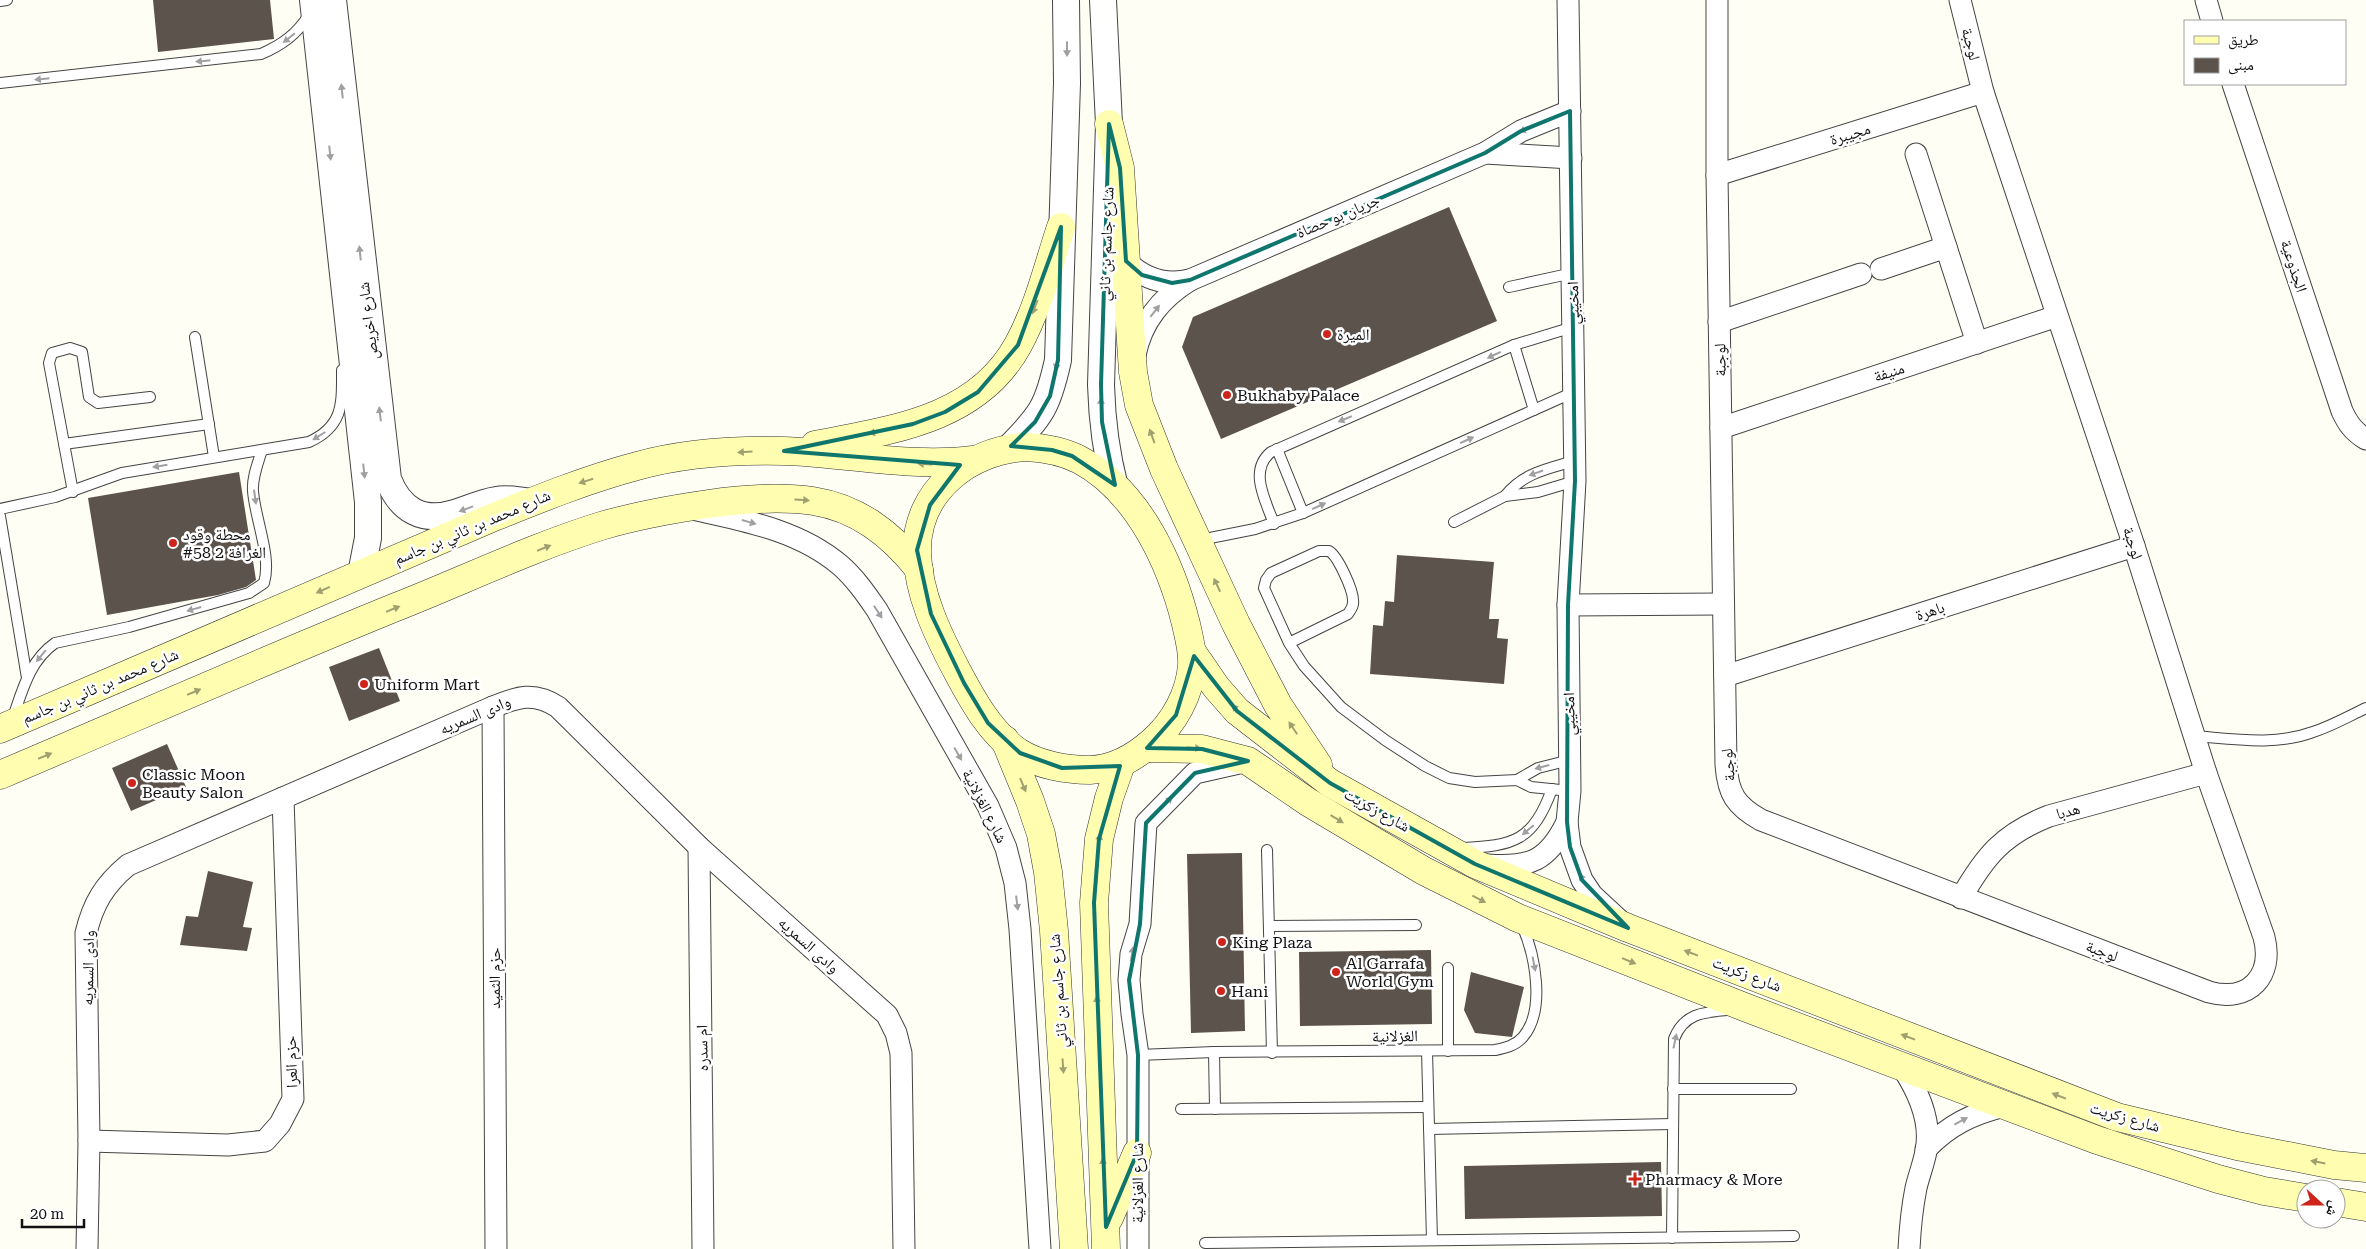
<svg xmlns="http://www.w3.org/2000/svg" width="2366" height="1249" font-family="'Roboto Serif','Noto Naskh Arabic',serif">
	<style>
		.building { fill: #5b534c }
		.lines { fill: none; stroke-linecap: round; stroke-linejoin: round }
		.service-casing { stroke: #444; stroke-width: 12 }
		.minor-casing { stroke: #444; stroke-width: 23 }
		.tertiary-casing { stroke: #444; stroke-width: 28 }
		.secondary-casing { stroke: #333; stroke-width: 29 }
		.service { stroke: #fff; stroke-width: 10 }
		.minor { stroke: #fff; stroke-width: 21 }
		.tertiary { stroke: #fff; stroke-width: 26 }
		.secondary { stroke: #fffeb0; stroke-width: 28 }
		.oneway { fill: #a0a0a0 }
		.oneway2 { fill: #a09f70 }
		.marked { fill: none; stroke: #0f766e; stroke-width: 4; stroke-linejoin: round }
		.poi-dot { fill: #cf241b; stroke: #fff; stroke-width: 2 }
		.labels { text-anchor: middle; dominant-baseline: central; stroke-width: 5; stroke-linejoin: round; paint-order: stroke }
		.street-label { font-size: 16px; fill: #111; stroke: #fff }
		.poi-label { font-size: 16px; fill: #111; stroke: #fff; text-anchor: start }
	</style>
	<rect width="100%" height="100%" fill="#fffef5"/>
	<!-- building -->
	<g class="building">
		<path d="M153 0H270L274 39 158 52Z"/>
		<path d="M1449 207 1497 321 1221 439 1182 347 1193 317Z"/>
		<path d="M239 472 256 580 246 587 218 595 107 615 88 498Z"/>
		<path d="M1397 555 1494 562 1489 619H1499L1497 638 1508 639 1504 684 1370 674 1373 625 1383 626 1385 601 1394 602Z"/>
		<path d="M379 648 400 701 349 721 329 667Z"/>
		<path d="M167 744 186 787 131 811 112 768Z"/>
		<path d="M1242 853 1245 1031 1191 1033 1187 854Z"/>
		<path d="M208 871 253 882 243 927 252 928 247 951 180 945 186 916 198 917Z"/>
		<path d="M1431 950 1432 1024 1300 1026 1299 952Z"/>
		<path d="M1471 972 1524 987 1512 1037 1475 1033 1464 1010Z"/>
		<path d="M1661 1162 1662 1216 1465 1219 1464 1166Z"/>
	</g>
	<g class="lines">
		<!-- service casing -->
		<g class="service-casing">
			<g id="service">
				<path d="M0 1 7 0"/>
				<path d="M0 83 261 54C282 45 297 34 309 15"/>
				<path d="M1509 287 1573 273"/>
				<path d="M195 337 214 457"/>
				<path d="M1514 345 1534 410"/>
				<path d="M64 444 209 424"/>
				<path d="M1277 449 1303 513"/>
				<path d="M73 492 49 363 52 353 70 348 82 352 89 397 98 403 150 397"/>
				<path d="M1505 496C1523 473 1547 469 1574 461"/>
				<path d="M0 509 55 497 122 473 309 442C344 426 342 403 342 370"/>
				<path d="M0 516 27 678"/>
				<path d="M1454 522 1505 496 1538 492 1575 481"/>
				<path d="M1274 524C1266 501 1248 471 1271 452L1514 345 1573 327"/>
				<path d="M1200 540 1255 529 1303 513 1574 392"/>
				<path d="M1289 643 1348 614C1351 609 1354 606 1353 600 1353 590 1338 556 1329 551H1319L1271 573 1266 580 1264 588 1289 643 1304 666 1341 707 1385 740 1425 766 1449 778 1475 782 1517 780 1531 787 1570 791"/>
				<path d="M12 720C22 692 29 661 55 643L129 627 249 593 264 583C272 557 255 519 253 491 252 477 258 463 262 450"/>
				<path d="M2194 736C2234 739 2275 746 2313 732 2332 726 2349 716 2366 708"/>
				<path d="M1517 780 1538 768 1570 760"/>
				<path d="M1462 848C1514 846 1533 841 1552 789"/>
				<path d="M1267 850 1272 1053"/>
				<path d="M1269 926 1416 925"/>
				<path d="M1427 1051 1432 1240"/>
				<path d="M1448 1051V968"/>
				<path d="M1214 1052 1215 1109"/>
				<path d="M1138 1055 1214 1052 1495 1050C1505 1048 1515 1046 1523 1037 1546 1010 1535 955 1522 925"/>
				<path d="M1673 1089H1791"/>
				<path d="M1181 1109 1428 1107"/>
				<path d="M1429 1129 1673 1124"/>
				<path d="M1672 1238 1674 1039C1684 1013 1704 1012 1729 1010"/>
				<path d="M1205 1243 1794 1236"/>
			</g>
		</g>
		<!-- minor casing -->
		<g class="minor-casing">
			<g id="minor">
				<path d="M1568 0 1575 481 1568 605 1570 791 1567 822 1570 847 1582 880 1592 895 1619 920"/>
				<path d="M1717 0V175L1726 765C1728 794 1736 806 1761 820L2209 992C2249 1003 2274 976 2264 937L2206 773 2134 546 1983 92 1960 0"/>
				<path d="M2206 0 2212 21"/>
				<path d="M2233 84 2342 411C2348 424 2354 432 2366 439"/>
				<path d="M1485 153 1571 158"/>
				<path d="M1916 154 1977 343"/>
				<path d="M1717 175 1983 92"/>
				<path d="M1126 261C1144 279 1165 286 1190 280"/>
				<path d="M1881 269 1946 247"/>
				<path d="M1719 322 1861 274"/>
				<path d="M1135 355C1142 321 1161 298 1190 280L1485 153 1521 131 1570 111"/>
				<path d="M1721 428 2057 316"/>
				<path d="M697 510C747 521 800 531 840 565 855 578 866 594 877 610L988 806 1006 848 1015 883 1020 929 1040 1249"/>
				<path d="M1568 605 1722 604"/>
				<path d="M1725 676 2134 546"/>
				<path d="M493 707 496 1249"/>
				<path d="M699 847 703 1249"/>
				<path d="M1488 865C1530 868 1548 861 1567 822"/>
				<path d="M1961 898C1985 856 2003 834 2049 816L2206 773"/>
				<path d="M1902 1067C1918 1091 1932 1121 1926 1151 1924 1163 1919 1175 1916 1188 1912 1208 1910 1229 1909 1249"/>
				<path d="M89 1141 228 1145 265 1141 280 1124 293 1099 283 798"/>
				<path d="M1926 1149C1949 1125 1972 1114 2004 1106"/>
				<path d="M87 1249 89 1141 86 933C93 904 104 885 128 865L493 707C517 697 534 691 558 707L699 847 887 1015 896 1033 901 1053 904 1249"/>
				<path d="M1138 1249V1055L1132 1014 1129 980 1131 954 1140 924 1146 823 1195 773 1248 761"/>
			</g>
		</g>
		<!-- tertiary casing -->
		<g class="tertiary-casing">
			<g id="tertiary">
				<path d="M313 0 368 502V538L361 574"/>
				<path d="M333 0 388 479C400 510 422 523 455 513 468 509 482 502 496 500 507 498 519 500 530 502"/>
				<path d="M1103 0 1109 124 1101 385C1102 420 1106 453 1115 487"/>
				<path d="M1008 449C1042 415 1048 406 1058 360L1067 83 1066 0"/>
			</g>
		</g>
		<!-- secondary casing -->
		<g class="secondary-casing">
			<g id="secondary">
				<path d="M1109 124 1120 168 1133 372 1139 405 1164 469 1236 624 1278 705 1318 765"/>
				<path d="M815 445C891 430 977 420 1018 345 1038 309 1048 266 1061 227"/>
				<path d="M1026 447C1045 448 1063 451 1080 460 1138 491 1171 563 1186 624 1189 638 1193 651 1192 665 1190 694 1174 723 1152 742 1134 758 1114 769 1090 770 1067 770 1038 765 1018 752 990 732 973 701 957 671 938 635 918 594 917 552 916 491 969 450 1026 447Z"/>
				<path d="M1192 652 1216 687 1237 711 1330 783 1475 864 1628 928 2117 1117 2237 1146 2334 1165 2366 1168"/>
				<path d="M0 729 494 517C541 498 588 479 637 466 684 453 736 450 784 451 848 453 910 468 973 460"/>
				<path d="M1005 740 1030 801 1041 834 1048 872 1054 931 1074 1249"/>
				<path d="M1145 748 1202 749 1248 761 1308 802 1424 871 1518 918 1747 1008 2097 1140 2218 1179 2264 1191 2306 1198"/>
				<path d="M0 775C132 719 263 661 396 607 462 581 533 547 601 526 635 516 673 509 708 504 743 499 778 496 813 501 858 508 891 534 919 569"/>
				<path d="M2336 1202 2366 1207"/>
				<path d="M1109 1218 1137 1153"/>
				<path d="M1106 1249 1094 903 1099 839 1109 798 1121 764"/>
			</g>
		</g>
		<!-- service -->
		<use href="#service" class="service"/>
		<!-- minor -->
		<use href="#minor" class="minor"/>
		<!-- tertiary -->
		<use href="#tertiary" class="tertiary"/>
		<!-- secondary -->
		<use href="#secondary" class="secondary"/>
	</g>
	<!-- one-way arrows -->
	<defs><path id="oneway-solid" d="M-6-.8H1V-3.2L6.5 0L1 3.2V.8H-6Z" transform="scale(1.25)"/></defs>
	<g class="oneway">
		<use href="#oneway-solid" transform="translate(289 38) rotate(141)"/>
		<use href="#oneway-solid" transform="translate(1067 49) rotate(90)"/>
		<use href="#oneway-solid" transform="translate(203 61) rotate(174)"/>
		<use href="#oneway-solid" transform="translate(42 79) rotate(174)"/>
		<use href="#oneway-solid" transform="translate(342 91) rotate(-96)"/>
		<use href="#oneway-solid" transform="translate(1526 129) rotate(154)"/>
		<use href="#oneway-solid" transform="translate(330 153) rotate(84)"/>
		<use href="#oneway-solid" transform="translate(360 253) rotate(-96)"/>
		<use href="#oneway-solid" transform="translate(1155 311) rotate(-52)"/>
		<use href="#oneway-solid" transform="translate(1494 355) rotate(155)"/>
		<use href="#oneway-solid" transform="translate(1057 363) rotate(100)"/>
		<use href="#oneway-solid" transform="translate(1101 405) rotate(-91)"/>
		<use href="#oneway-solid" transform="translate(380 414) rotate(-97)"/>
		<use href="#oneway-solid" transform="translate(1345 419) rotate(157)"/>
		<use href="#oneway-solid" transform="translate(319 436) rotate(148)"/>
		<use href="#oneway-solid" transform="translate(1467 440) rotate(-24)"/>
		<use href="#oneway-solid" transform="translate(160 466) rotate(171)"/>
		<use href="#oneway-solid" transform="translate(364 471) rotate(84)"/>
		<use href="#oneway-solid" transform="translate(1536 473) rotate(161)"/>
		<use href="#oneway-solid" transform="translate(255 497) rotate(82)"/>
		<use href="#oneway-solid" transform="translate(1319 506) rotate(-24)"/>
		<use href="#oneway-solid" transform="translate(466 509) rotate(160)"/>
		<use href="#oneway-solid" transform="translate(749 522) rotate(16)"/>
		<use href="#oneway-solid" transform="translate(194 609) rotate(164)"/>
		<use href="#oneway-solid" transform="translate(878 612) rotate(57)"/>
		<use href="#oneway-solid" transform="translate(41 656) rotate(129)"/>
		<use href="#oneway-solid" transform="translate(958 754) rotate(60)"/>
		<use href="#oneway-solid" transform="translate(1542 767) rotate(165)"/>
		<use href="#oneway-solid" transform="translate(1167 802) rotate(-45)"/>
		<use href="#oneway-solid" transform="translate(1528 830) rotate(140)"/>
		<use href="#oneway-solid" transform="translate(1583 880) rotate(-120)"/>
		<use href="#oneway-solid" transform="translate(1017 903) rotate(83)"/>
		<use href="#oneway-solid" transform="translate(1132 954) rotate(-81)"/>
		<use href="#oneway-solid" transform="translate(1534 964) rotate(79)"/>
		<use href="#oneway-solid" transform="translate(1675 1041) rotate(-78)"/>
		<use href="#oneway-solid" transform="translate(1961 1121) rotate(-28)"/>
	</g>
	<g class="oneway2">
		<use href="#oneway-solid" transform="translate(1035 307) rotate(111)"/>
		<use href="#oneway-solid" transform="translate(876 432) rotate(168)"/>
		<use href="#oneway-solid" transform="translate(1152 436) rotate(-110)"/>
		<use href="#oneway-solid" transform="translate(745 452) rotate(177)"/>
		<use href="#oneway-solid" transform="translate(925 464) rotate(-177)"/>
		<use href="#oneway-solid" transform="translate(586 481) rotate(163)"/>
		<use href="#oneway-solid" transform="translate(802 500) rotate(4)"/>
		<use href="#oneway-solid" transform="translate(544 548) rotate(-22)"/>
		<use href="#oneway-solid" transform="translate(1217 585) rotate(-115)"/>
		<use href="#oneway-solid" transform="translate(323 590) rotate(156)"/>
		<use href="#oneway-solid" transform="translate(393 609) rotate(-22)"/>
		<use href="#oneway-solid" transform="translate(194 692) rotate(-23)"/>
		<use href="#oneway-solid" transform="translate(1237 710) rotate(-135)"/>
		<use href="#oneway-solid" transform="translate(1293 728) rotate(-124)"/>
		<use href="#oneway-solid" transform="translate(1194 748) rotate(4)"/>
		<use href="#oneway-solid" transform="translate(45 756) rotate(-23)"/>
		<use href="#oneway-solid" transform="translate(1023 785) rotate(67)"/>
		<use href="#oneway-solid" transform="translate(1337 819) rotate(31)"/>
		<use href="#oneway-solid" transform="translate(1099 841) rotate(-82)"/>
		<use href="#oneway-solid" transform="translate(1479 899) rotate(27)"/>
		<use href="#oneway-solid" transform="translate(1691 953) rotate(-159)"/>
		<use href="#oneway-solid" transform="translate(1629 961) rotate(22)"/>
		<use href="#oneway-solid" transform="translate(1097 1003) rotate(-92)"/>
		<use href="#oneway-solid" transform="translate(1908 1037) rotate(-159)"/>
		<use href="#oneway-solid" transform="translate(1063 1066) rotate(86)"/>
		<use href="#oneway-solid" transform="translate(2059 1096) rotate(-159)"/>
		<use href="#oneway-solid" transform="translate(2318 1162) rotate(-169)"/>
		<use href="#oneway-solid" transform="translate(1103 1165) rotate(-92)"/>
	</g>
	<!-- marked area -->
	<path class="marked" d="M1570 111 1575 481 1568 605 1567 822 1570 847 1582 880 1628 928 1475 864 1330 783 1237 711 1194 656 1176 715 1147 748 1202 749 1248 761 1195 773 1146 823 1140 924 1129 980 1138 1055 1137 1153 1106 1227 1094 903 1099 839 1120 766 1062 768 1020 753 988 723 964 683 931 614 917 550 930 505 960 465 784 451 913 424 945 412 978 392 1018 345 1061 227 1058 360 1050 396 1035 422 1011 446 1052 450 1072 456 1115 485 1102 422 1101 385 1109 124 1120 168 1126 261 1142 275 1172 283 1190 280 1485 153 1521 131Z"/>
	<!-- markers -->
	<g class="poi-dot">
		<circle cx="1327" cy="334" r="5"/>
		<circle cx="1227" cy="395" r="5"/>
		<circle cx="173" cy="543" r="5"/>
		<circle cx="364" cy="684" r="5"/>
		<circle cx="132" cy="783" r="5"/>
		<circle cx="1222" cy="942" r="5"/>
		<circle cx="1336" cy="972" r="5"/>
		<circle cx="1221" cy="991" r="5"/>
		<path d="M1632.5 1171.5h5v5h5v5h-5v5h-5v-5h-5v-5h5z"/>
	</g>
	<g class="labels">
		<!-- street labels -->
		<g class="street-label">
			<text transform="translate(1971 44) rotate(75)">لوجبة</text>
			<text transform="translate(1850 134) rotate(-17)">مجيبرة</text>
			<text transform="translate(1338 216) rotate(-23)">جريان بو حصاة</text>
			<text transform="translate(1106 244) rotate(-88)">شارع جاسم بن ثاني</text>
			<text transform="translate(2294 266) rotate(72)">الجذوعية</text>
			<text transform="translate(1573 303) rotate(-91)">امخيبي</text>
			<text transform="translate(368 321) rotate(-97)">شارع اخريص</text>
			<text transform="translate(1720 360) rotate(-91)">لوجبة</text>
			<text transform="translate(1889 372) rotate(-18)">منيفة</text>
			<text transform="translate(472 527) rotate(-23)">شارع محمد بن ثاني بن جاسم</text>
			<text transform="translate(2133 543) rotate(72)">لوجبة</text>
			<text transform="translate(1930 611) rotate(-18)">باهرة</text>
			<text transform="translate(100 686) rotate(-23)">شارع محمد بن ثاني بن جاسم</text>
			<text transform="translate(1569 714) rotate(-91)">امخيبي</text>
			<text transform="translate(475 715) rotate(-23)">وادى السمريه</text>
			<text transform="translate(1728 765) rotate(-95)">لوجبة</text>
			<text transform="translate(985 806) rotate(63)">شارع الغزلانية</text>
			<text transform="translate(1377 810) rotate(29)">شارع زكريت</text>
			<text transform="translate(2068 811) rotate(-15)">هدبا</text>
			<text transform="translate(809 945) rotate(42)">وادى السمريه</text>
			<text transform="translate(2102 951) rotate(21)">لوجبة</text>
			<text transform="translate(88 968) rotate(-89)">وادى السمريه</text>
			<text transform="translate(1747 974) rotate(21)">شارع زكريت</text>
			<text transform="translate(494 978) rotate(-90)">حزم الثميد</text>
			<text transform="translate(1058 991) rotate(-94)">شارع جاسم بن ثاني</text>
			<text transform="translate(1395 1036) rotate(-1)">الغزلانية</text>
			<text transform="translate(702 1048) rotate(-91)">ام سدره</text>
			<text transform="translate(291 1062) rotate(-92)">حزم العرا</text>
			<text transform="translate(2125 1117) rotate(16)">شارع زكريت</text>
			<text transform="translate(1137 1183) rotate(-90)">شارع الغزلانية</text>
		</g>
		<!-- poi labels -->
		<g class="poi-label">
			<text x="1337" y="334">الميرة</text>
			<text x="1237" y="395">Bukhaby Palace</text>
			<text x="183" y="534">محطة وقود<tspan x="183" dy="18">#58 الغرافة 2</tspan></text>
			<text x="374" y="684">Uniform Mart</text>
			<text x="142" y="774">Classic Moon<tspan x="142" dy="18">Beauty Salon</tspan></text>
			<text x="1232" y="942">King Plaza</text>
			<text x="1346" y="963">Al Garrafa<tspan x="1346" dy="18">World Gym</tspan></text>
			<text x="1231" y="991">Hani</text>
			<text x="1645" y="1179">Pharmacy &amp; More</text>
		</g>
	</g>
	<!-- legend -->
	<rect x="2184" y="20" width="162" height="65" fill="#ffffff" stroke="#a0a0a0"/>
	<rect x="2194" y="36" width="25" height="8" fill="#fffeb0" stroke="#a0a0a0"/>
	<text x="2228" y="45" font-size="15" fill="#111111">طريق</text>
	<rect x="2194" y="58" width="25" height="15" fill="#5b534c" stroke="#a0a0a0"/>
	<text x="2228" y="70" font-size="15" fill="#111111">مبنى</text>
	<!-- north arrow -->
	<g transform="translate(2321 1204) rotate(111)"><circle r="24" fill="#ffffff" stroke="#a0a0a0"/>
	<path d="M0-4L9 19L0 12L-9 19Z" fill="#cf241b"/>
	<text y="-8" font-size="14" font-weight="bold" text-anchor="middle" fill="#111111">ش</text>
	</g>
	<!-- scale -->
	<path d="M22 1219v8h62v-8" fill="none" stroke="#111111" stroke-width="2.5"/>
	<text x="30" y="1219" font-size="15" fill="#111111" stroke="#ffffff" stroke-width="4" paint-order="stroke">20 m</text>
</svg>
